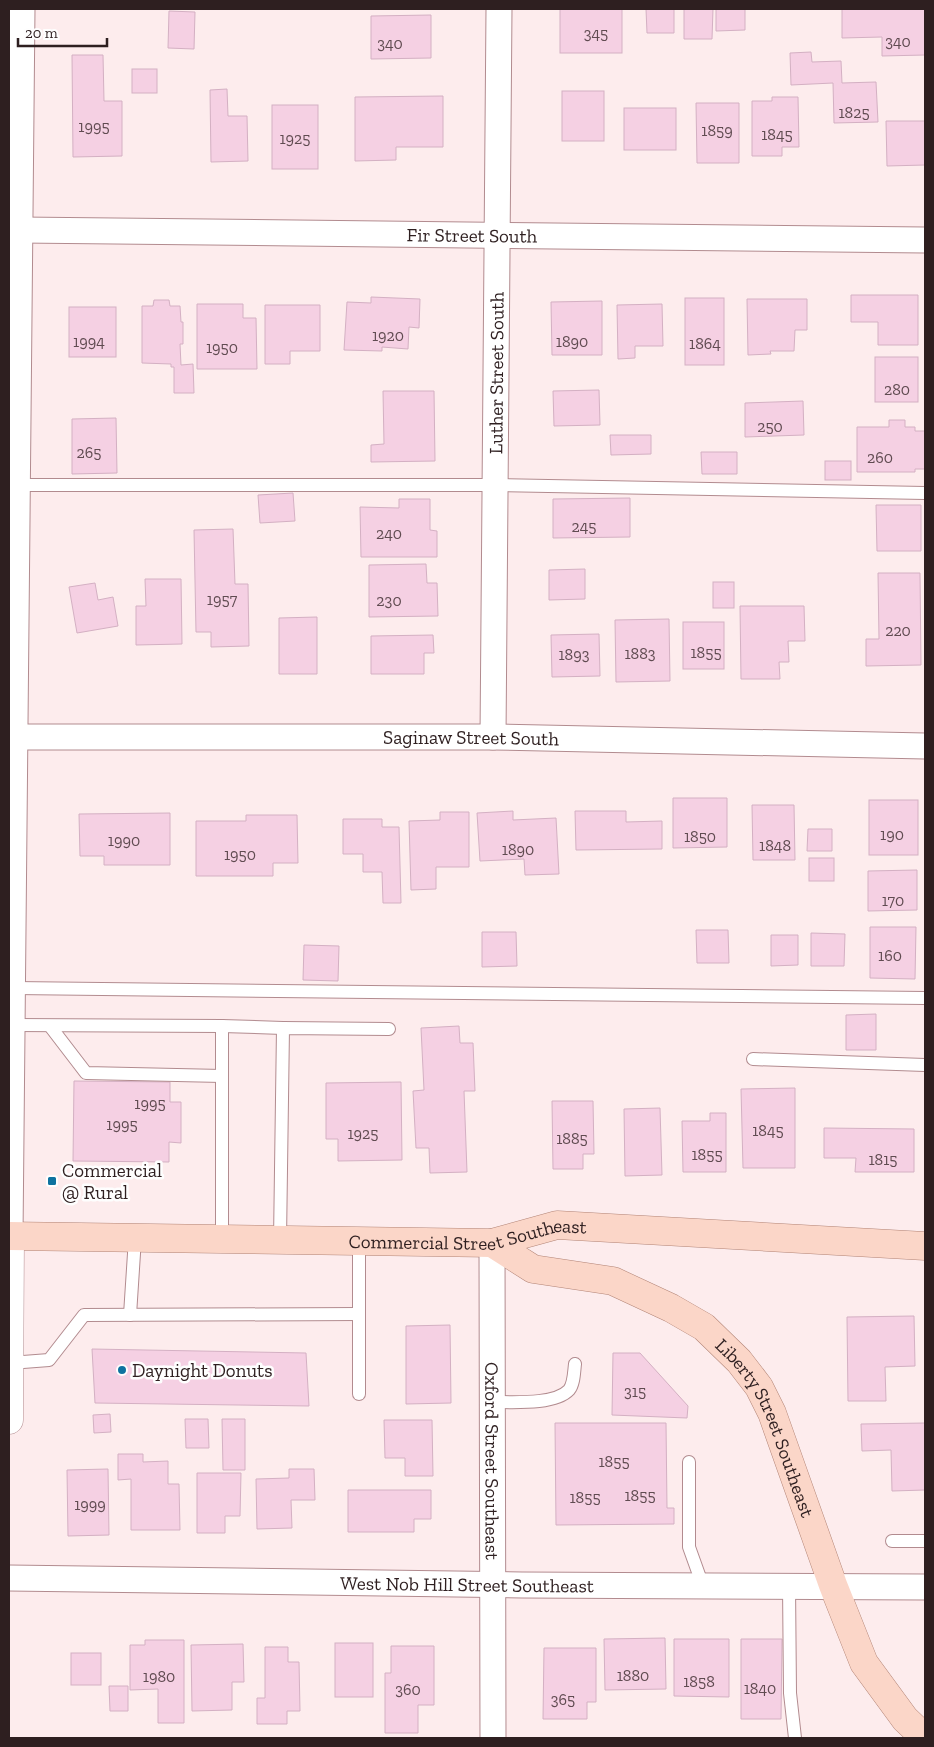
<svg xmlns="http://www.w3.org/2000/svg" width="934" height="1747" font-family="'Zilla Slab',serif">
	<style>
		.building { fill: #f5d0e3; stroke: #d4b0c3 }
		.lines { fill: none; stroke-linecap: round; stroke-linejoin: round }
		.service-casing { stroke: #b28b8f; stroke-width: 14 }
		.minor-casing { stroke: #b28b8f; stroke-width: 27 }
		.tertiary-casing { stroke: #b28b8f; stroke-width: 29 }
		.primary-casing { stroke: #b28476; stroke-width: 29 }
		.service { stroke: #fff; stroke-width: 12 }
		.minor { stroke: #fff; stroke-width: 25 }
		.tertiary { stroke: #fff; stroke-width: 28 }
		.primary { stroke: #fbd6c8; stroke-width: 28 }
		.poi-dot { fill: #0e729f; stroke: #fefefe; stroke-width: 2 }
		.labels { text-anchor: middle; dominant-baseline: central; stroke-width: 5; stroke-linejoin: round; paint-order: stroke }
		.number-label { font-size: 16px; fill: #604b51 }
		.street-label { font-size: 19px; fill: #2e1f20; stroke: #fefefe }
		.poi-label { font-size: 19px; fill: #2e1f20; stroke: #fefefe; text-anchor: start }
	</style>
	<rect width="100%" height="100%" fill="#fdeced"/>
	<!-- building -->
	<g class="building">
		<rect x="560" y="9" width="62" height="44"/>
		<path d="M646 9H674V33H647Z"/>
		<path d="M684 9H713L712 39H684Z"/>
		<path d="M716 9H745V30L716 31Z"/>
		<path d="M842 9H925V55L882 56V37L842 38Z"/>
		<path d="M169 11 195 12 194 49 168 48Z"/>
		<path d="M431 15V58L371 59V16Z"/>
		<path d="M811 52 812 62 841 61 842 83 876 82 878 122 834 123 833 83 791 85 790 53Z"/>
		<path d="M72 55H103L104 101H122V156L73 157Z"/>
		<rect x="132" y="69" width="25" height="24"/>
		<path d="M227 89 228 116H247L248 161 211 162 210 90Z"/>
		<rect x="562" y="91" width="42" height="50"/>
		<path d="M443 96V147H396V160L355 161V97Z"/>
		<path d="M772 97H798L799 147H782V156H752V101H772Z"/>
		<path d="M696 103H739V163H697Z"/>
		<rect x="272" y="105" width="46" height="64"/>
		<rect x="624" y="108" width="52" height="42"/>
		<path d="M886 121H925V165L887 166Z"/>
		<path d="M851 295H918V345H878V322H851Z"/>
		<path d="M371 297 420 299 419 328 409 327 408 349 382 347V351L344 350 347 302 371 303Z"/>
		<rect x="685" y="298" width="39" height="67"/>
		<path d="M747 299H807V330H795L794 351H770L771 354 748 355Z"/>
		<path d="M154 300H169L170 306H180L181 322H183V344H180L181 365 193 364 194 393H174V367H171V364L142 363V306H153Z"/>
		<path d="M602 301V355H552L551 302Z"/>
		<path d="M197 304H243V318H256L257 369H197Z"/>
		<path d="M662 304 663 346H635V358L618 359 617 305Z"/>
		<path d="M265 305H320V351H290V364H265Z"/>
		<rect x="69" y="307" width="47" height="50"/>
		<rect x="875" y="357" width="43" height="45"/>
		<path d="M599 390 600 425 554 426 553 391Z"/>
		<path d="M383 391H434L435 461 371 462V445L384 444Z"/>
		<path d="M803 401 804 435 745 437V403Z"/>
		<path d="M116 418 117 473 72 474V419Z"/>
		<path d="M889 420H905V427H915V431H925V469H915V472H857V427H889Z"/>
		<path d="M610 435H651V454L611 455Z"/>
		<path d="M701 452H737V474H702Z"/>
		<rect x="825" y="461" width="26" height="19"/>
		<path d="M293 493 295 521 260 523 258 495Z"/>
		<path d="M630 498V537L553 538V499Z"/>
		<path d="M399 499H430V530L437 531V557H361L360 507 399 508Z"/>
		<path d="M876 505H921V551H877Z"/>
		<path d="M233 529 235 584H248L249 646 211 647V632H196L194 530Z"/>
		<path d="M426 564 427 583H437L438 616 369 617V565Z"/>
		<path d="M585 569V599L549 600V570Z"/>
		<path d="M878 573H920L921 665 866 666V639H879Z"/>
		<path d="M145 579H181L182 644 136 645V606H146Z"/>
		<rect x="713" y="582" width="21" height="26"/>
		<path d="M95 583 98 600 113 597 118 626 77 633 69 587Z"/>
		<path d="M740 606H804L805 641H788L789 662H779L780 679H741Z"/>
		<path d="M317 617V674H279V618Z"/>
		<path d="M669 619 670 681 616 682 615 620Z"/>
		<rect x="683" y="622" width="41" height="47"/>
		<path d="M599 634 600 676 552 677 551 635Z"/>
		<path d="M433 635 434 653H424V674H371V636Z"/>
		<path d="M673 798H727V847L673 848Z"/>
		<rect x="869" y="800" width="49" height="55"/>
		<path d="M752 805H794L795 860H753Z"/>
		<path d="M513 811V820L556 818 559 874 525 875 524 859 480 861 477 813Z"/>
		<path d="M575 811H626V822L662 821V849L576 850Z"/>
		<path d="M440 812H469V867H436V889L411 890 409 821 440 820Z"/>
		<path d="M170 813V865H104V856H80L79 814Z"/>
		<path d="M246 815H297L298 863H273V876H196V821H246Z"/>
		<path d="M343 819H382V827H399L401 903H383L382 872H363V854H343Z"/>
		<path d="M808 829H832V851H807Z"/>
		<rect x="809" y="858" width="25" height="23"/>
		<path d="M917 870V910L868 911V871Z"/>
		<path d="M870 927H916L915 979 870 978Z"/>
		<path d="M696 930H728L729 963H697Z"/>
		<path d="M482 932H516L517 966 482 967Z"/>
		<path d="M811 933 845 934 844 966H811Z"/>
		<path d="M771 935H798V965L771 966Z"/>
		<path d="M304 945 339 946 338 981 303 980Z"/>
		<path d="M876 1014V1050H846V1015Z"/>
		<path d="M459 1026 460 1043H473L475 1091H464L467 1172 430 1173 429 1148H416L413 1091 424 1090 421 1028Z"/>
		<path d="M74 1081 170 1082V1102H181V1143L169 1142V1162L73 1161Z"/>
		<path d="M401 1082 402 1160 338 1161V1139H326V1083Z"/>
		<path d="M795 1088V1168H743L741 1089Z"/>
		<path d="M552 1101H593L594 1154H583V1169H553Z"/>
		<path d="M660 1108 662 1175 625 1176 624 1109Z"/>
		<path d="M710 1113H726V1172H683L682 1121H710Z"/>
		<path d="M824 1128 914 1129V1172H855L856 1158H824Z"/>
		<path d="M914 1316 915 1366 885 1367 886 1401H848L847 1317Z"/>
		<path d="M450 1325 451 1403 406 1404V1326Z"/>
		<path d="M92 1349 306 1353 309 1406 95 1403Z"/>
		<path d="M613 1353H640L688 1406 687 1418 612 1415Z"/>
		<path d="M110 1414 111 1432 94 1433 93 1415Z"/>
		<path d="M185 1419H208L209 1448H186Z"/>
		<path d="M222 1419H245V1470H223Z"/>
		<path d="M384 1420H432L433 1476H405V1458H385Z"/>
		<path d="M555 1423H666L667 1508H674V1524L556 1525Z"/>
		<path d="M925 1423V1490L892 1491 891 1450 862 1451 861 1424Z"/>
		<path d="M118 1454H143V1462L168 1461V1484H179L180 1530H131V1479L118 1480Z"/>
		<path d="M108 1469 109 1535 68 1536 67 1470Z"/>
		<path d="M289 1469H314L315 1500H291L292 1528 257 1529 256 1479 289 1478Z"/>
		<path d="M197 1473H241L240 1516H225V1533H197Z"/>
		<path d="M348 1490H431V1519H414V1532H348Z"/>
		<path d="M665 1638 666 1689 605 1690 604 1639Z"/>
		<path d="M674 1639H729V1697L674 1696Z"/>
		<path d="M741 1639H782L781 1719H741Z"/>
		<path d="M145 1640H184V1723H158V1689L130 1690V1645H145Z"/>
		<rect x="335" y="1643" width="38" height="54"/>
		<path d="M243 1644 244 1682H232V1710L192 1711 191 1645Z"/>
		<path d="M391 1646H434V1705H418V1733H385V1673H391Z"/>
		<path d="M265 1647H288V1662H299L300 1711H287V1724H257V1698H265Z"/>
		<path d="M544 1648H596V1702H587V1719H543Z"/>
		<rect x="71" y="1653" width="30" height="32"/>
		<path d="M109 1686H128V1711H110Z"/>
	</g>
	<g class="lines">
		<!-- service casing -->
		<g class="service-casing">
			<g id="service">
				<path d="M18 485H494L925 493"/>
				<path d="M14 988 925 998"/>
				<path d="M13 1025 222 1026V1239"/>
				<path d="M50 1026 86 1073 222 1076"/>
				<path d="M222 1026 283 1028"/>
				<path d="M753 1059 925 1065"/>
				<path d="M280 1240 283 1028 389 1029"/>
				<path d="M130 1315 135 1238"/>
				<path d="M10 1363 49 1360 84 1315 359 1314"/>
				<path d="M359 1394V1241"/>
				<path d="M493 1402C513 1402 555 1405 569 1390 574 1384 574 1372 575 1364"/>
				<path d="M689 1462V1547L703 1586"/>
				<path d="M892 1541H925"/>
				<path d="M789 1585 790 1693 795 1738"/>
			</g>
		</g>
		<!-- minor casing -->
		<g class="minor-casing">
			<g id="minor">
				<path id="s1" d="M20 230 925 240"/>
				<path id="s2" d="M16 737H493L925 746"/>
				<path id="s3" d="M493 737 499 9"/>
				<path d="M10 1236 22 9"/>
				<path id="s4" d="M492 1243 493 1738"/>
				<path id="s5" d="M9 1578 522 1585 925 1587"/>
			</g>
		</g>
		<!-- tertiary casing -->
		<g class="tertiary-casing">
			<path id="tertiary" d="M9 1420 10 1236"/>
		</g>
		<!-- primary casing -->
		<g class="primary-casing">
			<g id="primary">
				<path id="s6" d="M9 1236 492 1243 557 1225 925 1246"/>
				<path id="s7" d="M492 1243 533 1269 613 1281 671 1308 704 1327 739 1361 759 1387 772 1413 833 1585 864 1663 905 1719 925 1738"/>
			</g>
		</g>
		<!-- service -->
		<use href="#service" class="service"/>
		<!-- minor -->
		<use href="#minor" class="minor"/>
		<!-- tertiary -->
		<use href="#tertiary" class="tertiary"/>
		<!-- primary -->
		<use href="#primary" class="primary"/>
	</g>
	<!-- markers -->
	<g class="poi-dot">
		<rect x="47" y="1176" width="10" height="10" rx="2.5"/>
		<circle cx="122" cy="1370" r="5"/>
	</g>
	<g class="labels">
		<!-- number labels -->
		<g class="number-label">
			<text x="596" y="33">345</text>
			<text x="898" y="41">340</text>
			<text x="390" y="43">340</text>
			<text x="854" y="112">1825</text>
			<text x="94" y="126">1995</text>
			<text x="717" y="130">1859</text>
			<text x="777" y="134">1845</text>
			<text x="295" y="138">1925</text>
			<text x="388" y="335">1920</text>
			<text x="89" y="341">1994</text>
			<text x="572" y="341">1890</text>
			<text x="705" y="343">1864</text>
			<text x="222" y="347">1950</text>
			<text x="897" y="389">280</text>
			<text x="770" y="426">250</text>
			<text x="89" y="452">265</text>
			<text x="880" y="457">260</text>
			<text x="584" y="526">245</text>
			<text x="389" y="533">240</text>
			<text x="222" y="599">1957</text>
			<text x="389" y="600">230</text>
			<text x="898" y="630">220</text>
			<text x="706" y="652">1855</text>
			<text x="640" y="653">1883</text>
			<text x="574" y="654">1893</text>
			<text x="892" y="834">190</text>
			<text x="700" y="836">1850</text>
			<text x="124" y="840">1990</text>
			<text x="775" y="845">1848</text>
			<text x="518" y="849">1890</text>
			<text x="240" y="854">1950</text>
			<text x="893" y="900">170</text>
			<text x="890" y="955">160</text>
			<text x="150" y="1103">1995</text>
			<text x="122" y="1124">1995</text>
			<text x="768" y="1130">1845</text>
			<text x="363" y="1133">1925</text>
			<text x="572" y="1138">1885</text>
			<text x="707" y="1154">1855</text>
			<text x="883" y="1159">1815</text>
			<text x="635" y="1391">315</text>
			<text x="614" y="1461">1855</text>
			<text x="640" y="1495">1855</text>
			<text x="585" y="1497">1855</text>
			<text x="90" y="1504">1999</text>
			<text x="633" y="1675">1880</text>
			<text x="159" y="1676">1980</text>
			<text x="699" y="1681">1858</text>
			<text x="760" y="1688">1840</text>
			<text x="408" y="1689">360</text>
			<text x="563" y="1699">365</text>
		</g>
		<!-- street labels -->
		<g class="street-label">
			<text stroke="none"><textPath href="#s1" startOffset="452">Fir Street South</textPath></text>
			<text stroke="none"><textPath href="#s3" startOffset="364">Luther Street South</textPath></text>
			<text stroke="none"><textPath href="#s2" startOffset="455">Saginaw Street South</textPath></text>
			<text stroke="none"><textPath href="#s6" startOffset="460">Commercial Street Southeast</textPath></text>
			<text stroke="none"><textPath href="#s7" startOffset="352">Liberty Street Southeast</textPath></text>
			<text stroke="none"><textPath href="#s4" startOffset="218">Oxford Street Southeast</textPath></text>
			<text stroke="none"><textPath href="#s5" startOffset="458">West Nob Hill Street Southeast</textPath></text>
		</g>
		<!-- poi labels -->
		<g class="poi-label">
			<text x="62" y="1170">Commercial<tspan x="62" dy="22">@ Rural</tspan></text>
			<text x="132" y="1370">Daynight Donuts</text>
		</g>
	</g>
	<!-- border -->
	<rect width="934" height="1747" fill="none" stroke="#2e1f20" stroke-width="20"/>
	<!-- scale -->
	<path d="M18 38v8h89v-8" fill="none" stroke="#2e1f20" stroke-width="2.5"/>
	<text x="25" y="38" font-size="15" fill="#2e1f20" stroke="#fefefe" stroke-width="4" paint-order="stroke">20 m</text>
</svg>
